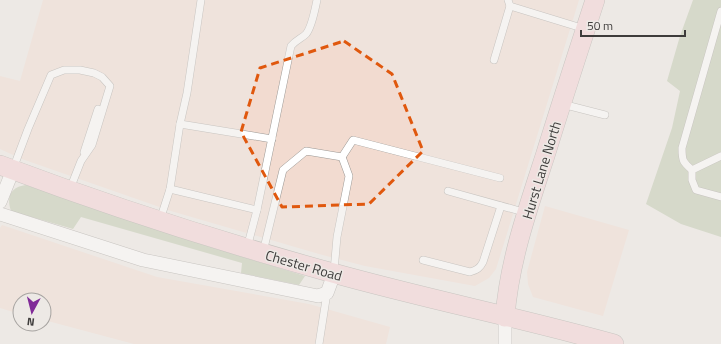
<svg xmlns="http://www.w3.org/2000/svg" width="721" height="344" font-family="'Titillium Web',sans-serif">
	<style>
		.commercial { fill: #f2dbd0 }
		.green { fill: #bac5a8 }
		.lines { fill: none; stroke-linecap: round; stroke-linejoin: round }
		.lane-casing { stroke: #9c9995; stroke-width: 8 }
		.street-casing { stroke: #9c9995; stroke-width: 14 }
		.secondary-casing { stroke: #9c9995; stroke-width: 20 }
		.lane { stroke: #fff; stroke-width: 7 }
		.street { stroke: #fff; stroke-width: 13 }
		.secondary { stroke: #f7cfd2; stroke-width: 19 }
		.marked { fill: none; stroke: #e0580e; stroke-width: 3; stroke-dasharray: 8 5; stroke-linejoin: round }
		.labels { text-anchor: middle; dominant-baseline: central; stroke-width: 3; stroke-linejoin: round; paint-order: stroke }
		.street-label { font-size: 14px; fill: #3e3c3b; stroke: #ede9e5 }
	</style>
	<rect width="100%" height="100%" fill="#ede9e5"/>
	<!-- commercial -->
	<g class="commercial">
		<path d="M43 0H579L496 269 489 278 475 286 365 266 319 254 171 211 22 159 0 149V76L20 81Z"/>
		<path d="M545 206 629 230 603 316 533 297 528 284 527 272Z"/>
		<path d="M2 225 157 277 309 304 390 327 386 344H134L44 320V300H20V314L0 308V228Z"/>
	</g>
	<!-- green -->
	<g class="green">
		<path d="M693 0H721V237L681 224 646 204 672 128 680 91 667 81 680 36Z"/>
		<path d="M26 185 204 245 305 276 299 285 241 273 242 263 81 217 73 229 11 211C6 196 11 187 26 185Z"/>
	</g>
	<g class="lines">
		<!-- lane casing -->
		<g class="lane-casing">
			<g id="lane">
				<path d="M510 6 585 29"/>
				<path d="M494 60 510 6 508 0"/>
				<path d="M562 104 605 115"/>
				<path d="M180 124 187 93 201 0"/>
				<path d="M84 152 98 109"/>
				<path d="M721 156 692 170V180L696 190 721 197"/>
				<path d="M342 157 353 140 500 178"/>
				<path d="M13 169 28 129 51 75 64 70H80L94 73 102 77 110 86 92 145 81 161 70 189"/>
				<path d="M692 170C683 162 682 161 682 148L721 11"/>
				<path d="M170 189 257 210"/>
				<path d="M448 191 527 213"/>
				<path d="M160 220 170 189 180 124 272 139"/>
				<path d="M247 248 257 210 291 46C296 40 302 38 306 34 312 27 315 9 317 0"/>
				<path d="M263 252 283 170 306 151 342 157 349 176 337 237 334 271"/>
				<path d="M423 260 470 272C477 270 480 268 483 262L501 206"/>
				<path d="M319 344 327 293"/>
			</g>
		</g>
		<!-- street casing -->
		<g class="street-casing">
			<g id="street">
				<path d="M0 202 13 170"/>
				<path d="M0 214 143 260 318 296 327 293 334 274"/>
				<path d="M505 344V317"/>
			</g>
		</g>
		<!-- secondary casing -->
		<g class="secondary-casing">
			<g id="secondary">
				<path d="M0 165C109 206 221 242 333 273 426 299 521 318 614 344"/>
				<path d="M505 317C509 262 528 208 545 156 561 104 578 52 595 0"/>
			</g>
		</g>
		<!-- lane -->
		<use href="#lane" class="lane"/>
		<!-- street -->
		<use href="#street" class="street"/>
		<!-- secondary -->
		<use href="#secondary" class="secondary"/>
	</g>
	<!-- marked area -->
	<path d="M0 0H721V344H0ZM344 41 392 74 423 151 369 204 282 207 241 132 260 68Z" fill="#ede9e5" fill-opacity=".55" fill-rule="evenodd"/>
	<path class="marked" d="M344 41 392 74 423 151 369 204 282 207 241 132 260 68Z"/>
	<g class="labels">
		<!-- street labels -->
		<g class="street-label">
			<text transform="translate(541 170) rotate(-73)">Hurst Lane North</text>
			<text transform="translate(304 265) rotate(16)">Chester Road</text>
		</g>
	</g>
	<!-- north arrow -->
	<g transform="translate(32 312) rotate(187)"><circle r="19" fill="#ede9e5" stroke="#a7a4a1"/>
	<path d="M0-3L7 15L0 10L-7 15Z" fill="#812b98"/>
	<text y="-6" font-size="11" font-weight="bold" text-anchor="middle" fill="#3e3c3b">N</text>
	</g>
	<!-- scale -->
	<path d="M581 30v6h104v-6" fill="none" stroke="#3e3c3b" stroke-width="2"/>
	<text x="587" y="30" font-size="12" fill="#3e3c3b" stroke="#ede9e5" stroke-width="3" paint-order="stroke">50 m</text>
</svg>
